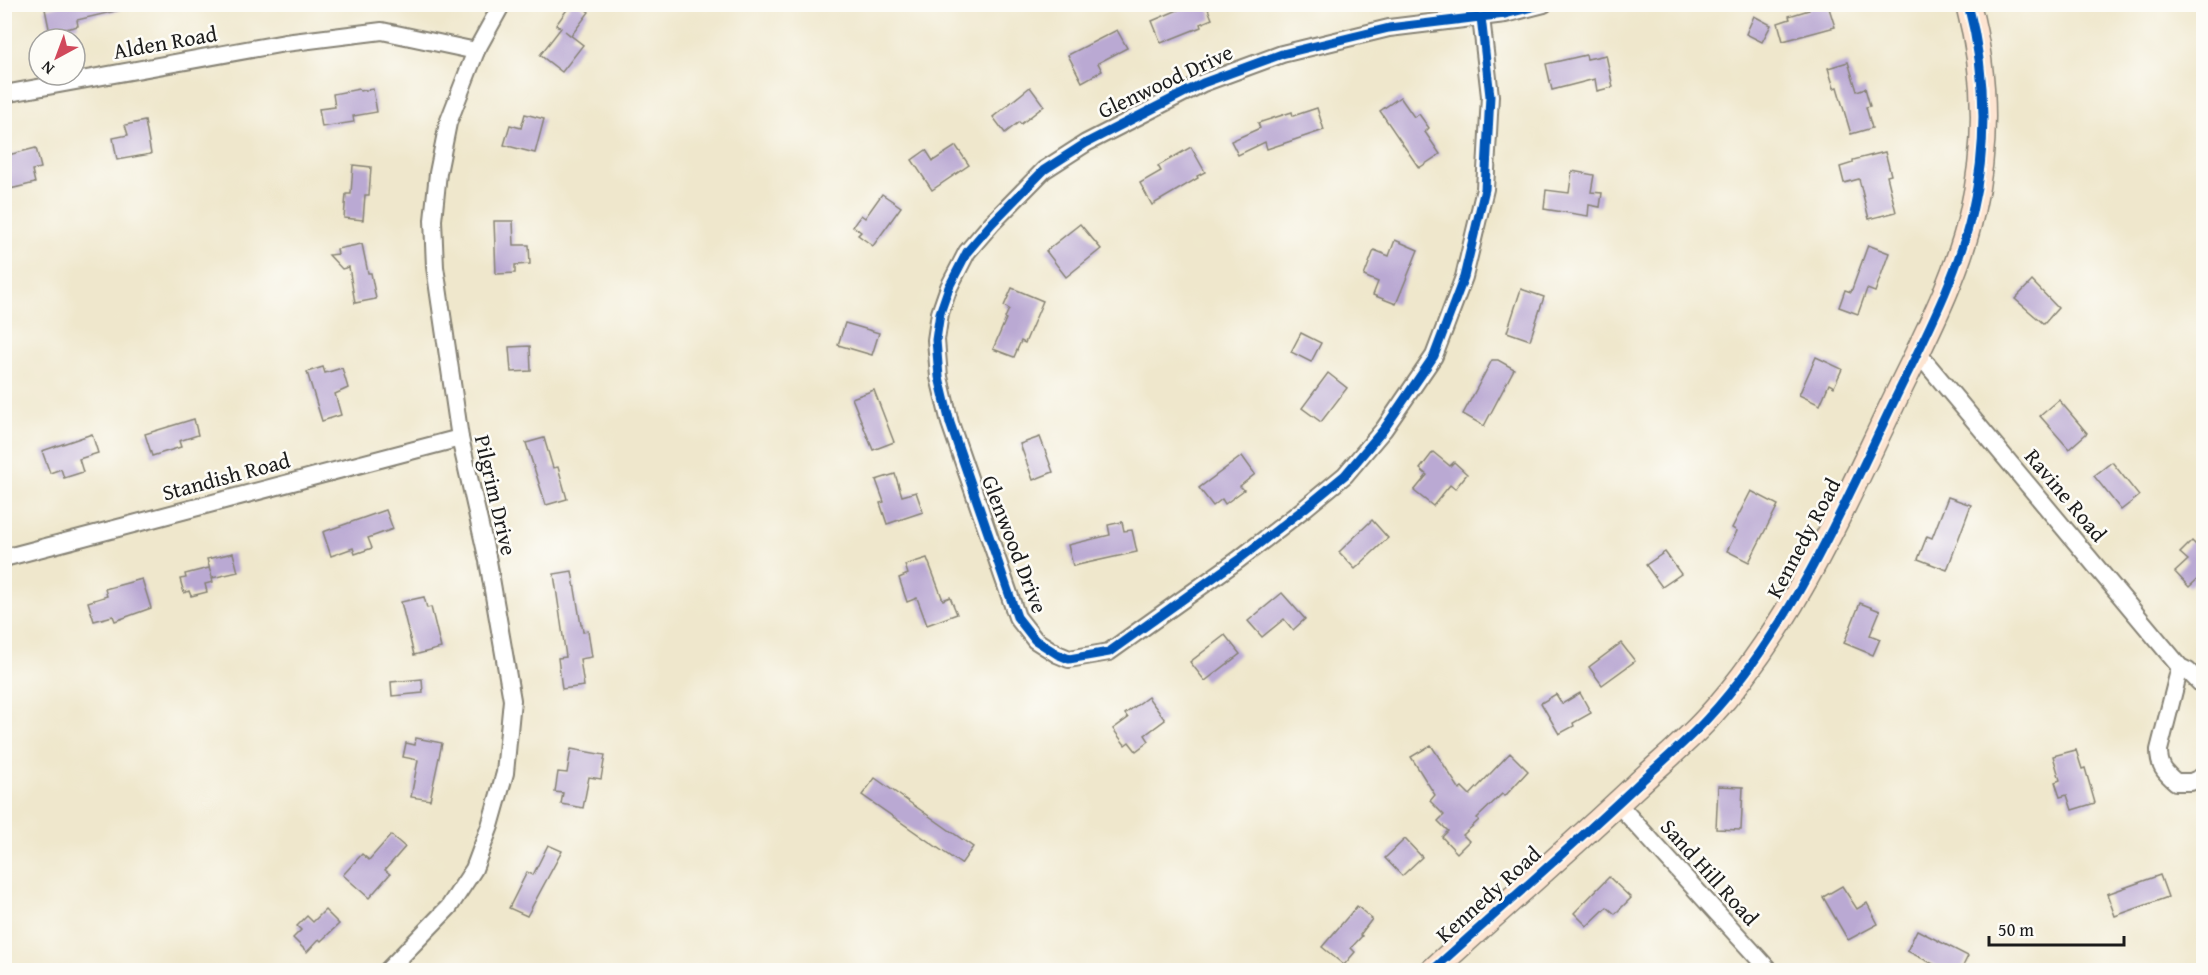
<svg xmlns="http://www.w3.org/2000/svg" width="2208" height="975" font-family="'Gentium Book Plus',serif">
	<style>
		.building { fill: #baa9d3 }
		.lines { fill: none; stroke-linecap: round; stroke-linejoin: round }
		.street-casing { stroke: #868274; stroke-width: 20 }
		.secondary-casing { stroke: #868274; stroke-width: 27 }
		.street { stroke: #fff; stroke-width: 16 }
		.secondary { stroke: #fde4d1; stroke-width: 24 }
		.cycleway-casing { stroke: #fdfcf7; stroke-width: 13 }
		.cycleway { stroke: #0057b8; stroke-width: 9 }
		.labels { text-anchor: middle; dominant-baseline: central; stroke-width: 5; stroke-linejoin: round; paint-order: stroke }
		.street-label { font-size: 22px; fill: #1c1c1c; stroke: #fdfcf7 }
	</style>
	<rect width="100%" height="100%" fill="#fdfcf7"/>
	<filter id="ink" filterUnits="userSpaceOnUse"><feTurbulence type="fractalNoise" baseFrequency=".0167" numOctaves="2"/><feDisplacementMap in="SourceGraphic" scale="12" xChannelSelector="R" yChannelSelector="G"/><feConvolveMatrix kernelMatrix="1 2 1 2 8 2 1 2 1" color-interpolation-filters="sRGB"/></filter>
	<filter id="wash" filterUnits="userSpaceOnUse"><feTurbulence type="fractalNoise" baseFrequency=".008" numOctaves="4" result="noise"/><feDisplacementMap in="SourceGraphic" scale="24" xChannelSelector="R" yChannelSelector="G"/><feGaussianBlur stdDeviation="1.35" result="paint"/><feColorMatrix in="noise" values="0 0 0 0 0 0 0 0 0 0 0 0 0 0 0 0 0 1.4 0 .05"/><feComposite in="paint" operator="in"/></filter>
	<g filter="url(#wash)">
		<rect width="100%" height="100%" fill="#efe7cc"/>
		<g id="blocks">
			<!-- building -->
			<g class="building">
				<path d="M64 4H119L120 10 77 20 78 26 50 33 45 9Z"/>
				<path d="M571 4H578L589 12 571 36 565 31 583 45 562 72 540 55 561 28 556 25Z"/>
				<path d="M1192 4H1206L1212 19 1200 24 1201 27 1161 43 1152 21Z"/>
				<path d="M1817 5H1828L1835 27 1783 41 1778 23 1790 19 1789 16 1809 10 1808 7Z"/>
				<path d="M1754 16 1771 25 1762 42 1746 34Z"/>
				<path d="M1117 30 1127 48 1098 63 1102 71 1082 82 1068 55Z"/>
				<path d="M1586 55 1587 59 1606 55 1613 87 1597 91 1595 79 1552 90 1546 64Z"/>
				<path d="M1848 62 1857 91 1865 88 1870 106 1866 107 1872 128 1851 134 1837 87 1834 88 1828 68Z"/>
				<path d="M1030 87 1044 106 1021 124 1019 122 1005 133 993 117Z"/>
				<path d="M359 89 360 91 373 89 377 112 353 116 354 122 322 127 319 109 335 107 333 94Z"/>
				<path d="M1400 97 1414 117 1419 114 1429 128 1425 132 1440 154 1419 168 1380 111Z"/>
				<path d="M1317 108 1324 130 1267 149 1265 142 1238 155 1231 141 1260 128 1258 123 1292 112 1293 116Z"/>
				<path d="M525 114 544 119 535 153 504 145 510 125 521 128Z"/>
				<path d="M145 121 151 154 117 160 113 138 128 135 125 125Z"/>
				<path d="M956 146 969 165 932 190 912 160 926 150 933 161Z"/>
				<path d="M1191 147 1205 172 1197 176 1198 178 1152 205 1140 183 1161 171 1158 166Z"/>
				<path d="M36 148 41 168 32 170 35 183 10 189 7 176 4 177V156Z"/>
				<path d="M1885 152 1891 175 1887 176 1896 212 1869 219 1859 179 1844 183 1840 167 1853 163V160Z"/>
				<path d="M353 165 371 167 369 195H365L363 220 344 218 346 194H351Z"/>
				<path d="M1572 171 1594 175 1591 192 1602 193 1600 207 1589 205 1588 216 1544 209 1546 190 1569 193Z"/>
				<path d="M882 194 901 207 873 246 858 235 861 232 853 226 861 215 865 218Z"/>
				<path d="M494 221H513L514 245H529L530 264 515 265V273L496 274Z"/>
				<path d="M1080 224 1101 249 1066 277 1046 251Z"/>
				<path d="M1395 240 1418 250 1396 304 1373 295 1378 282 1364 276 1374 250 1389 256Z"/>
				<path d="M362 244 368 273H371L376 299 355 303 349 267 342 269 329 255 338 254 337 249Z"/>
				<path d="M1868 245 1889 253 1875 292 1867 289 1858 314 1839 307 1845 290 1851 292Z"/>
				<path d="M2032 281 2058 308 2044 324 2015 299Z"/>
				<path d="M1012 288 1043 301 1025 343 1021 341 1014 357 993 349 1006 319 1005 318 1009 309 1004 306Z"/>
				<path d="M1521 289 1544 297 1530 340 1507 332Z"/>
				<path d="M845 323 879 333 872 355 838 345Z"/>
				<path d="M1301 333 1321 343 1311 362 1291 352Z"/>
				<path d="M530 346 531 371 511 372 509 347Z"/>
				<path d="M1816 357 1842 369 1834 387 1829 384 1820 405 1799 395Z"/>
				<path d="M1492 360H1498L1514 369 1484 426 1463 414Z"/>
				<path d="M323 367 325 373 342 368 348 388 335 394 341 415 322 421 307 372Z"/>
				<path d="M1328 373 1347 388 1321 422 1302 408Z"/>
				<path d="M874 390 894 442 873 450 852 398Z"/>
				<path d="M2059 400 2087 433 2069 449 2040 416Z"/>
				<path d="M194 419 198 435 179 441 181 447 152 456 145 434Z"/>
				<path d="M92 434 98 453 79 459 83 472 64 478 61 469 50 473 42 451Z"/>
				<path d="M1040 437 1053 472 1033 480 1020 444Z"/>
				<path d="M544 438 553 468 558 467 567 499 546 505 526 443Z"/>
				<path d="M1433 452 1450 466 1454 462 1467 474 1455 489 1450 485 1433 506 1414 491 1427 475 1420 469Z"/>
				<path d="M1242 456 1255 474 1240 486 1244 490 1225 504 1222 499 1213 506 1199 488Z"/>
				<path d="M2112 462 2139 496 2121 510 2094 476Z"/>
				<path d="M895 474 902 496 916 492 923 512 887 524 880 503 884 502 876 480Z"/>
				<path d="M1751 491 1778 505 1749 562 1727 551 1737 531 1732 528Z"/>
				<path d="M1948 497 1971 505 1947 570 1918 559 1927 536 1932 538Z"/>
				<path d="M386 510 393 529 368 538 372 548 355 554 353 548 331 556 323 532Z"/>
				<path d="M1372 520 1388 538 1355 569 1339 552Z"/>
				<path d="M1122 522 1124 531 1132 530 1137 552 1073 566 1068 545 1110 535 1108 525Z"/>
				<path d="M2192 541 2200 549 2204 545V576L2202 575 2189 587 2175 572 2188 560 2180 553Z"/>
				<path d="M1665 552 1681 574 1662 587 1646 565Z"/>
				<path d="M233 553 238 572 212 578 213 582 205 584 207 592 191 596 189 591 184 593 180 579 186 578 185 574 209 568 212 577 207 559Z"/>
				<path d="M927 558 943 600 950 597 957 614 927 625 917 598 907 602 899 578 908 574 905 565Z"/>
				<path d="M572 571 581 625H582L583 632 588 631 592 657 580 659 584 686 562 689 558 658 566 657 554 574Z"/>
				<path d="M142 579 151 608 115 621 113 616 94 621 88 602 107 596 105 589Z"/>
				<path d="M1282 593 1305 619 1293 630 1284 619 1262 637 1248 621Z"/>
				<path d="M424 597 427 608 431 607 441 648 414 655 401 602Z"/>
				<path d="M1860 603 1880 611 1870 635 1880 639 1873 655 1844 643Z"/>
				<path d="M1225 635 1240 654 1205 681 1190 662Z"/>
				<path d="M1621 643 1635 661 1602 685 1589 667Z"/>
				<path d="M422 679 423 693 392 696 391 682Z"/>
				<path d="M1580 693 1591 713 1573 723 1574 726 1559 734 1541 703 1556 694 1562 704Z"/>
				<path d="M1148 697 1165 720 1145 735 1149 741 1136 751 1129 742 1125 745 1113 729 1128 718 1125 714Z"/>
				<path d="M416 738 442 743 430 800 411 797 418 760 403 757 406 743 415 745Z"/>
				<path d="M1431 745 1460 790 1462 787 1470 795 1510 753 1528 771 1505 796 1502 794 1477 818 1479 820 1463 835 1469 841 1457 853 1442 837 1448 831 1438 821 1444 815 1430 801 1435 795 1411 757Z"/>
				<path d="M571 749 605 755 601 779 589 777 583 808 561 804 563 793 555 792 558 772 567 773Z"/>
				<path d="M2076 750 2082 769 2085 768 2095 803 2072 810 2067 795 2060 797 2055 782 2060 780 2053 756Z"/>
				<path d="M875 778 973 847 961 864 862 795Z"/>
				<path d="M1718 786 1743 787 1741 830 1716 829Z"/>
				<path d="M391 835 405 847 385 870 390 874 369 898 343 875 362 854 369 860Z"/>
				<path d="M1405 839 1422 857 1402 876 1385 858Z"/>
				<path d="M548 845 562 851 527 916 509 908 527 872 533 875Z"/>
				<path d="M2160 875 2168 897 2115 916 2107 894Z"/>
				<path d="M1609 877 1631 898 1615 914 1607 907 1587 926 1574 913Z"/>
				<path d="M1842 886 1857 909 1867 903 1878 924 1848 940 1823 897Z"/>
				<path d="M1357 906 1372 919 1360 935 1362 936 1351 948 1355 952 1344 965 1322 947Z"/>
				<path d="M325 910 339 924 321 941 319 939 307 952 293 938 301 930 297 926 307 916 313 922Z"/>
				<path d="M1917 930 1968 956 1961 970H1945L1907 951Z"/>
			</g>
		</g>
	</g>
	<g filter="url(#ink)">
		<use href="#blocks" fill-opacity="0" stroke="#868274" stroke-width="1.5"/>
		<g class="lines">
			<!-- street casing -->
			<g class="street-casing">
				<g id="street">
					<path d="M1481 17 1490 96 1485 189 1464 277 1434 356 1384 429 1345 475 1305 508 1238 560 1109 652 1069 659 1057 654 1035 640 1017 617 950 423 939 377 936 340 940 313 949 287 967 252 992 223 1044 170 1086 143 1203 83 1282 54 1389 28 1505 14 1544 4"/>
					<path d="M4 94 285 43 382 31 476 51"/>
					<path d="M1917 352 2180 667 2188 671 2204 687"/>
					<path d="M4 558 460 438"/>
					<path d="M2180 667 2159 750C2159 766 2164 772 2176 782H2191L2204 776"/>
					<path d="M1617 803 1769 970"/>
					<path d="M388 970 449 907 474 869 490 826 505 773 512 700 488 561 460 438 435 267 433 220 438 173 448 123 476 51 502 4"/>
				</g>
			</g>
			<!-- secondary casing -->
			<g class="secondary-casing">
				<path id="secondary" d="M1433 970C1500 909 1569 849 1635 787 1659 764 1685 743 1707 719 1792 627 1841 511 1895 399 1923 341 1958 275 1972 212 1988 143 1986 72 1968 4"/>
			</g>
			<!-- street -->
			<use href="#street" class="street"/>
			<!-- secondary -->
			<use href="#secondary" class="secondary"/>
			<!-- cycleway casing -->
			<g class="cycleway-casing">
				<g id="cycleway">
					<path d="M1481 17 1490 96 1485 189 1464 277 1434 356 1384 429 1345 475 1305 508 1238 560 1109 652 1069 659 1057 654 1035 640 1017 617 950 423 939 377 936 340 940 313 949 287 967 252 992 223 1044 170 1086 143 1203 83 1282 54 1389 28 1505 14 1544 4"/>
					<path d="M1433 970C1500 909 1569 849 1635 787 1659 764 1685 743 1707 719 1792 627 1841 511 1895 399 1923 341 1958 275 1972 212 1988 143 1986 72 1968 4"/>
				</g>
			</g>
			<!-- cycleway -->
			<use href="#cycleway" class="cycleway"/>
		</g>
	</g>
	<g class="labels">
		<!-- street labels -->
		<g class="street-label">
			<text transform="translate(165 42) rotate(-10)">Alden Road</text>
			<text transform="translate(1165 81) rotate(-25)">Glenwood Drive</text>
			<text transform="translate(226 476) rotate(-15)">Standish Road</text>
			<text transform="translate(496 495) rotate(77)">Pilgrim Drive</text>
			<text transform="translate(2066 495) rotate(50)">Ravine Road</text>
			<text transform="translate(1803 538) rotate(-62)">Kennedy Road</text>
			<text transform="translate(1015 544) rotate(69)">Glenwood Drive</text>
			<text transform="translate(1710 872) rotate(48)">Sand Hill Road</text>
			<text transform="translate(1488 894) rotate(-42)">Kennedy Road</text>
		</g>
	</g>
	<!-- margin -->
	<rect width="2208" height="975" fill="none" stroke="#fdfcf7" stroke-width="24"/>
	<!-- north arrow -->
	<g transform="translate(57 57) rotate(221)"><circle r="28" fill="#fdfcf7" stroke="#a3a29f" stroke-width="1.5"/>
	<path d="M0-4.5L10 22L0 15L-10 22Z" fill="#d1495b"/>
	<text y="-9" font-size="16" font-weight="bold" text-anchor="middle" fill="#1c1c1c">N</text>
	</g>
	<!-- scale -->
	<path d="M1989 936v9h135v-9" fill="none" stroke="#1c1c1c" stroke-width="3"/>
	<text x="1998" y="936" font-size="18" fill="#1c1c1c" stroke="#fdfcf7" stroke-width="4.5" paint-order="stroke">50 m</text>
</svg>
